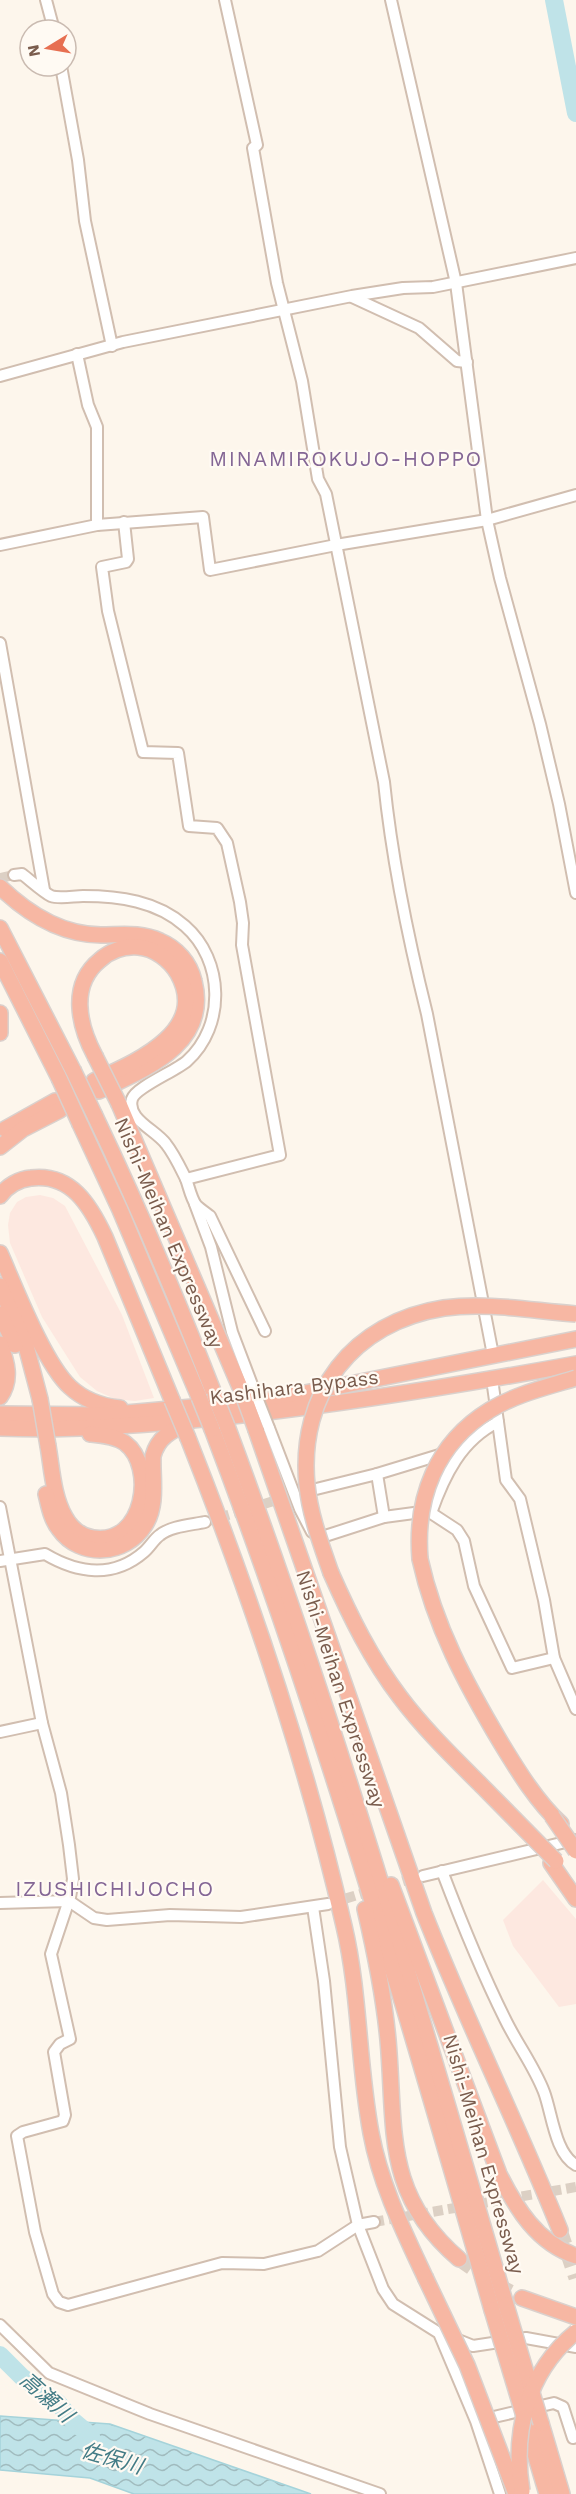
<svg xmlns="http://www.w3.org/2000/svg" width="576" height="2494" font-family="'Work Sans','Noto Sans JP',sans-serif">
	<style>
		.commercial { fill: #fde8e0 }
		.water { fill: url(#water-waves); stroke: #a5d3da; stroke-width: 1.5 }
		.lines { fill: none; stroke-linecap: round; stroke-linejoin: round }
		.river { stroke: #bfe3e8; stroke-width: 18 }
		.minor-tunnel { stroke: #dcd0c4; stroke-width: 10; stroke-dasharray: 10 5; stroke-linecap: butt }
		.highway-tunnel { stroke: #dcd0c4; stroke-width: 15; stroke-dasharray: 15 8; stroke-linecap: butt }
		.minor-casing { stroke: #d1beb0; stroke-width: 14 }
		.highway-casing { stroke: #dad1cd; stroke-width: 18 }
		.minor { stroke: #fff; stroke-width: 10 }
		.highway { stroke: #f7b7a3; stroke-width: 15 }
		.minor-bridge-casing { stroke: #d1beb0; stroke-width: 14; stroke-linecap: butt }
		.highway-bridge-casing { stroke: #dad1cd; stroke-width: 18; stroke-linecap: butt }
		.minor-bridge { stroke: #fff; stroke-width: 10 }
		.highway-bridge { stroke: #f7b7a3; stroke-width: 15 }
		.labels { text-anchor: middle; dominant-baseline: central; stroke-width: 4.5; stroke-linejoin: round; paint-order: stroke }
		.street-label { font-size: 20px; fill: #7a5c4d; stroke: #fffaf3 }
		.neighbourhood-label { font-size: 21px; letter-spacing: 1.5px; fill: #846695; stroke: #fffaf3 }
		.water-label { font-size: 21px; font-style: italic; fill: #437c86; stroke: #fffaf3 }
	</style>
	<defs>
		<pattern id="water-waves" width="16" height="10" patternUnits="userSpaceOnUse" patternTransform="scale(1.5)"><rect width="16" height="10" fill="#bfe3e8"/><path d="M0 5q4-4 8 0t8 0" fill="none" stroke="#a0bbbe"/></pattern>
	</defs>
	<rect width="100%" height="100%" fill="#fdf6ec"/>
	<!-- commercial -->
	<g class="commercial">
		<path d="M40 1195 53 1198 65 1206 122 1315 154 1398 135 1401 115 1399 97 1391 80 1377 42 1317 10 1243 8 1225 10 1213 17 1202 26 1197Z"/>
		<path d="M543 1880 576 1919V2004L559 2007 513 1946 503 1920Z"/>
	</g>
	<!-- water -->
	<path class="water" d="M0 2416 110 2424 311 2494H134L90 2478 0 2470Z"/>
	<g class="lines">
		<!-- river -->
		<g class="river">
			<path d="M554 0 576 113"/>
			<path d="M0 2355 22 2377 58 2403 73 2421 91 2436"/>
		</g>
		<!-- minor-tunnel -->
		<g class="minor-tunnel">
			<path d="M0 878 14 875"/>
			<path d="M205 1522 300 1493"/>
			<path d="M331 1903 417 1877"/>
			<path d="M374 2222 576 2187"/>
		</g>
		<!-- highway-tunnel -->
		<g class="highway-tunnel">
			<path d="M560 2230 576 2278"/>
			<path d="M459 2259 495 2284 522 2298"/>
		</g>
		<!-- minor casing -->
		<g class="minor-casing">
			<g id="minor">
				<path d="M46 0 54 30"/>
				<path d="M225 0 257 145 253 148 277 283 302 381 318 479 326 494 384 782C392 860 408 938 427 1014L493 1355"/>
				<path d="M391 0 456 283 487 520 500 578 540 724 559 804 576 893"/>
				<path d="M61 66 78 160 85 221 112 346"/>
				<path d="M352 297 419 328 457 361 467 362"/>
				<path d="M77 354 88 405 97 427V525"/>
				<path d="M0 376 123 342 352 296 403 288 433 287 576 258"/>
				<path d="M124 522 128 559 126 562 102 567 108 611 143 752 178 753 189 826 217 828 227 843 240 902 243 923 242 945 280 1155 186 1179"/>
				<path d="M0 545 97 525 203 517 210 570 336 545 487 520 576 495"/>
				<path d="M0 643 44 890"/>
				<path d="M14 875 22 874C30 880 43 892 51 896 59 899 74 896 83 896 119 896 157 901 185 926 224 960 226 1026 187 1061 176 1071 136 1087 132 1099 126 1119 156 1130 166 1144 174 1154 180 1167 186 1179 189 1187 191 1198 196 1205 200 1209 206 1213 210 1216L265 1331"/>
				<path d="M195 1204 211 1247 232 1332 254 1390"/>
				<path d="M498 1422 506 1480 520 1499 544 1600 554 1658 576 1709"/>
				<path d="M269 1428 300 1509 312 1532 325 1536 384 1517 414 1513H431C444 1476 461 1440 498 1422L492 1379"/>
				<path d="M304 1492 377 1474"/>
				<path d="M0 1507 42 1723 61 1793 69 1845 73 1879 70 1897 51 1954 70 2039 60 2044 54 2052 65 2115 63 2121 23 2132 17 2136 35 2232 53 2294 59 2302 68 2305 222 2263 264 2264 318 2251 358 2225 374 2222"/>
				<path d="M431 1513 457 1530 464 1541 474 1586 512 1668 554 1658"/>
				<path d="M384 1517 377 1474 446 1453"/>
				<path d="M0 1561 45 1554C77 1573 113 1579 144 1552 150 1547 154 1539 160 1535 171 1526 191 1525 205 1522"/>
				<path d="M0 1732 42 1723"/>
				<path d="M442 1871C461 1921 481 1971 505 2019 517 2044 534 2066 544 2092 552 2113 555 2154 576 2165"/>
				<path d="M423 1876 574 1840"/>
				<path d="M0 1903 69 1901 94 1918 107 1920 170 1915 241 1917 328 1904"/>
				<path d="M313 1907 324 1981 340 2147 358 2225 383 2289 393 2304 439 2333 476 2421 500 2494"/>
				<path d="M0 2325 49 2373 150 2414 380 2494"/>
				<path d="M453 2338 473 2346 526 2338 576 2347"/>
				<path d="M481 2420 554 2403 563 2407 573 2438 576 2437"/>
			</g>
		</g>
		<!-- highway casing -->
		<g class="highway-casing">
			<g id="highway">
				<path d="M0 887C28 914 61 935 101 935 121 935 141 932 160 941 177 948 190 963 194 981 210 1045 145 1069 99 1091"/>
				<path d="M0 928 73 1070"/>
				<path d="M0 961 59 1078"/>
				<path d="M0 1013V1033"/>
				<path d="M94 1081C133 1063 210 1032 178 974 170 960 154 948 138 947 124 946 110 951 100 960 69 985 79 1026 95 1056"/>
				<path d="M119 1104 242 1392"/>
				<path d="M95 1116C139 1208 178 1301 215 1396"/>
				<path d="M80 1124 120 1210 199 1397"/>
				<path d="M5 1129 55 1101"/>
				<path d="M0 1147 23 1129 60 1110"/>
				<path d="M0 1196C7 1186 19 1179 31 1178 71 1173 90 1205 105 1237L172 1400"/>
				<path d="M0 1253C15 1287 44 1363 70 1387 84 1400 101 1406 120 1408"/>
				<path d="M0 1286 26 1346 40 1399"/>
				<path d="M0 1314 15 1345"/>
				<path d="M0 1344C7 1362 12 1380 0 1397"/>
				<path d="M0 1414 104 1415 270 1400 576 1339"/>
				<path d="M227 1426C335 1715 420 2010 506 2305"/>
				<path d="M0 1428C71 1431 142 1425 213 1418 335 1406 455 1386 576 1364"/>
				<path d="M212 1429C322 1717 407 2014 492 2310"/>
				<path d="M256 1430 424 1913C466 2020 517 2123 560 2230"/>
				<path d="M188 1438C251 1597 306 1759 344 1926 360 1994 358 2064 371 2133 380 2183 403 2230 425 2277"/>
				<path d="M48 1446C52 1469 53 1496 65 1517 71 1528 81 1536 93 1538 145 1546 156 1466 125 1443 115 1436 101 1435 90 1434"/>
				<path d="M46 1494C49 1506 51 1519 59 1529 80 1559 126 1556 145 1525 158 1505 152 1478 153 1456 158 1437 171 1431 188 1423"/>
				<path d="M420 1559C435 1627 466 1684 501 1743 518 1771 537 1802 561 1824"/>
				<path d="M331 1573C350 1616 371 1659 400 1697 424 1729 453 1757 481 1785"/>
				<path d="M551 1863 576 1899"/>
				<path d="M391 1885 499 2174C516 2208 537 2243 576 2256"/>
				<path d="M365 1909C375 1952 384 1996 388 2040 396 2130 383 2194 459 2259"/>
				<path d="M522 2298 576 2317"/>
				<path d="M541 2423 562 2494"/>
				<path d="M527 2427 547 2494"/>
			</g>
		</g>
		<!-- minor -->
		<use href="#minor" class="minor"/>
		<!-- highway -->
		<use href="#highway" class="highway"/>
		<!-- minor-bridge casing -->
		<g class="minor-bridge-casing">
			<path id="minor-bridge" d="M254 1390 269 1428"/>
		</g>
		<!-- highway-bridge casing -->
		<g class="highway-bridge-casing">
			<g id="highway-bridge">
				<path d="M95 1056 119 1104"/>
				<path d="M73 1070 95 1116"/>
				<path d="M59 1078 80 1124"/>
				<path d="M242 1392 256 1430"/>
				<path d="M215 1396 227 1426"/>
				<path d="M199 1397 212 1429"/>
				<path d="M40 1399 48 1446"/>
				<path d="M172 1400 188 1438"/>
				<path d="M420 1559C415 1498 436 1443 490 1410 516 1394 547 1387 576 1378"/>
				<path d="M331 1573C321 1544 310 1515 307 1485 298 1393 353 1322 444 1308 488 1302 533 1311 576 1314"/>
				<path d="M481 1785 556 1861"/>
				<path d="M552 1816 576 1851"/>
				<path d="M425 2277 467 2365 516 2494"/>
				<path d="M506 2305 541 2423"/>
				<path d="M492 2310 524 2416"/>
				<path d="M522 2491C512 2431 528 2371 576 2332"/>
			</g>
		</g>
		<!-- minor-bridge -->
		<use href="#minor-bridge" class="minor-bridge"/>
		<!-- highway-bridge -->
		<use href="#highway-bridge" class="highway-bridge"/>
	</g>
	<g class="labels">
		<!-- street labels -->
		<g class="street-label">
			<text transform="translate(169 1233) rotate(67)">Nishi-Meihan Expressway</text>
			<text transform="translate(294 1387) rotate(-7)">Kashihara Bypass</text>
			<text transform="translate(341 1689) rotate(72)">Nishi-Meihan Expressway</text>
			<text transform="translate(484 2154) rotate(74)">Nishi-Meihan Expressway</text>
		</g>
		<!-- neighbourhood labels -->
		<g class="neighbourhood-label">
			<text x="346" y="458">MINAMIROKUJO-HOPPO</text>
			<text x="115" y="1888">IZUSHICHIJOCHO</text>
		</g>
		<!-- water labels -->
		<g class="water-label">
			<text transform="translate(47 2397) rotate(42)">高瀬川</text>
			<text transform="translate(112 2458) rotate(16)">佐保川</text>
		</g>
	</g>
	<!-- north arrow -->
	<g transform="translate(48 48) rotate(259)"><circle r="28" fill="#fffaf3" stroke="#cabbb1" stroke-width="1.5"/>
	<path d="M0-4.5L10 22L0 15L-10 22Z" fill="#e76f51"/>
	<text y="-9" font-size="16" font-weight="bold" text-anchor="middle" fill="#7a5c4d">N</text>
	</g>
</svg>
